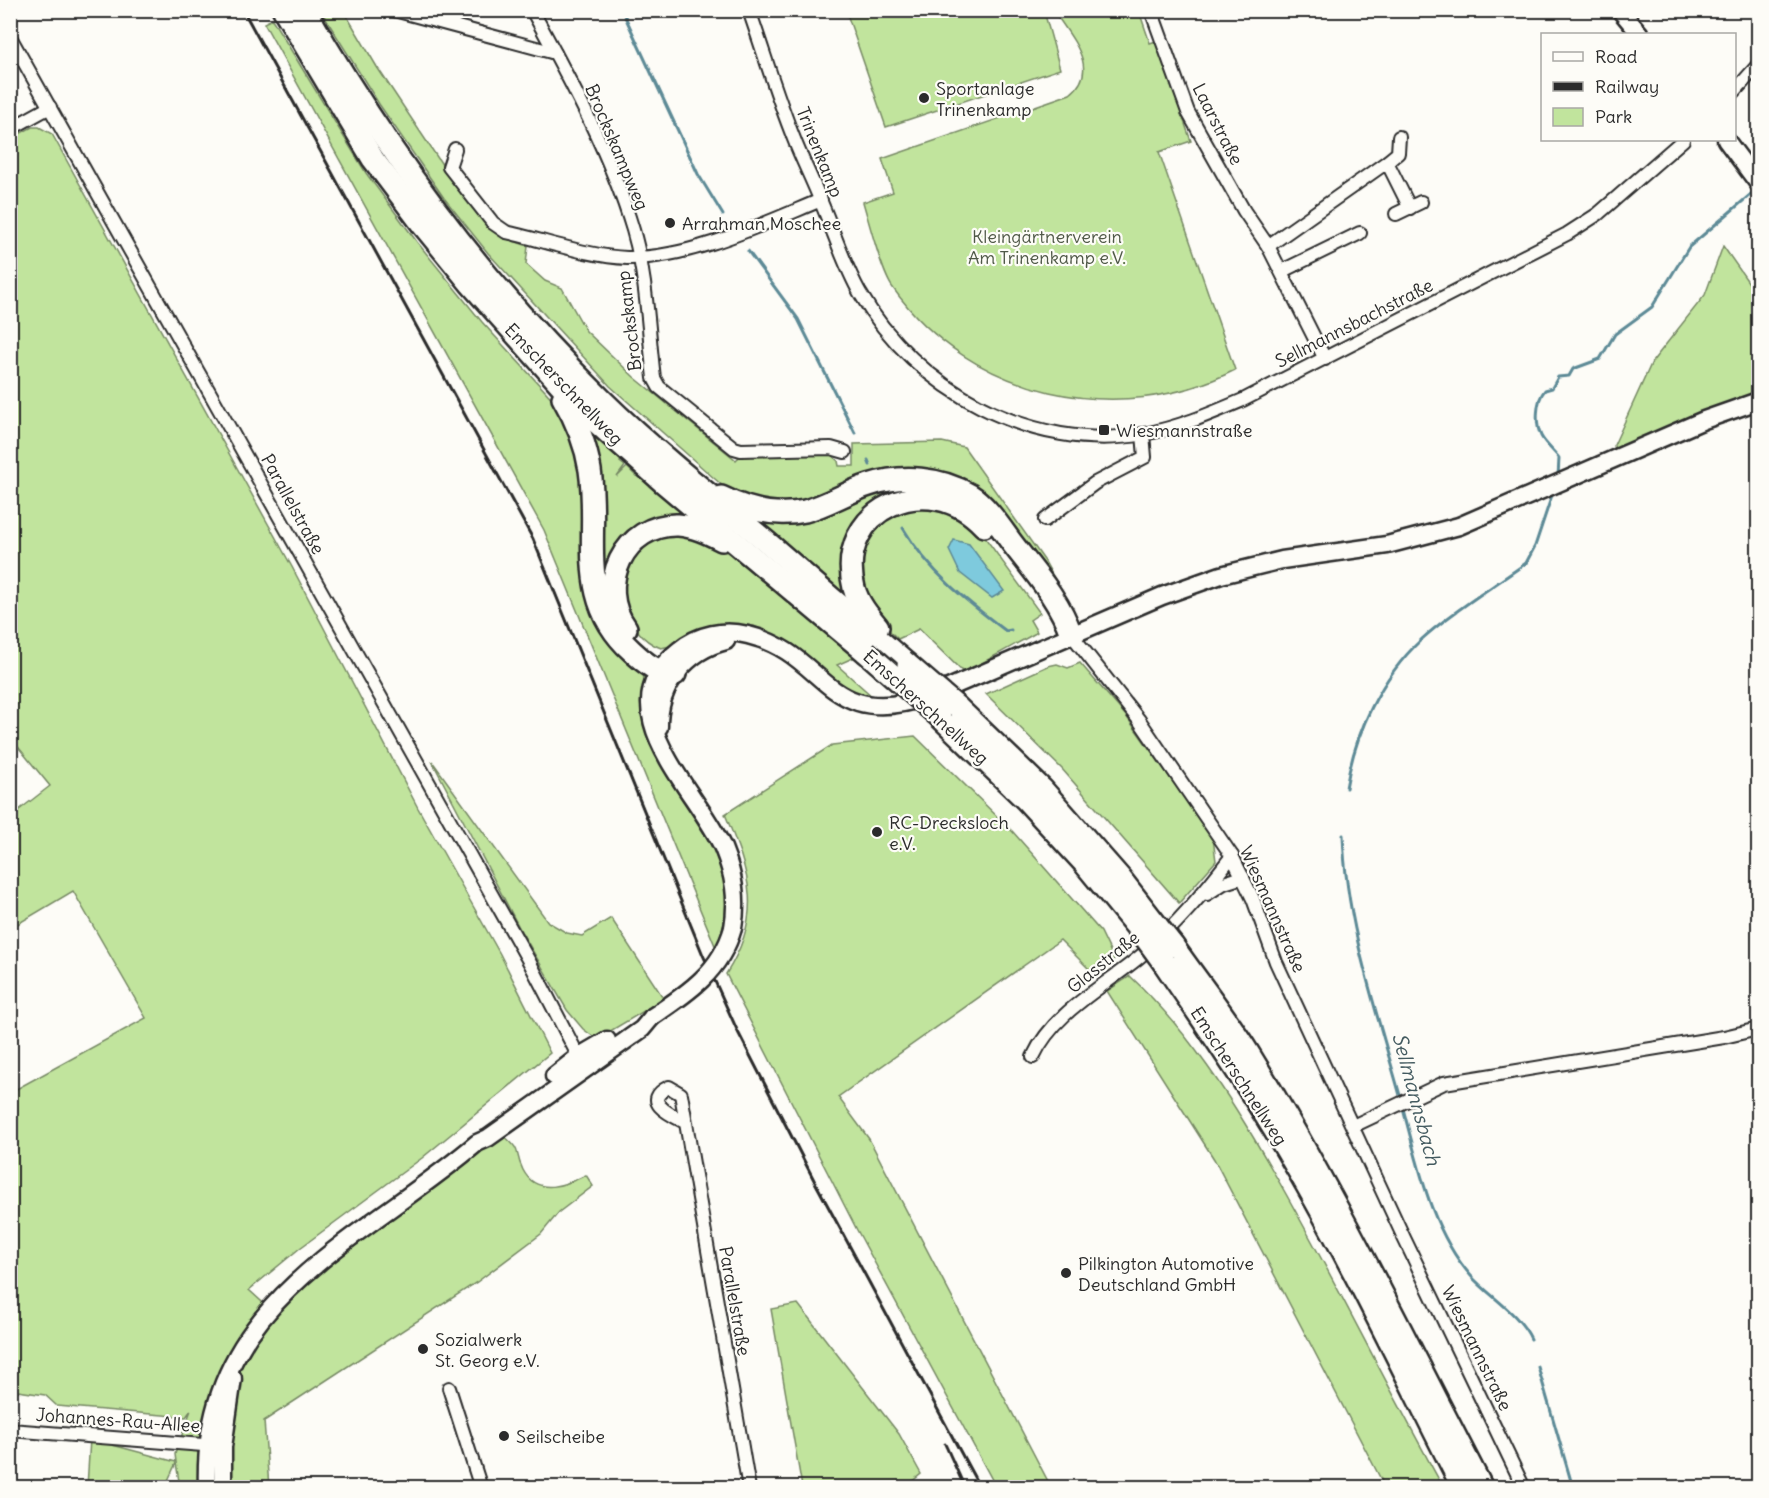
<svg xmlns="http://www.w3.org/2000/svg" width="1769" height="1498" font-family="Delius,sans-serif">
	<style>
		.green { fill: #c1e49d; stroke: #768864; stroke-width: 1.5 }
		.water { fill: #7ecadd; stroke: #5d8a96; stroke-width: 1.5 }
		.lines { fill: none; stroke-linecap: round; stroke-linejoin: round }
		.stream { stroke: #5d8a96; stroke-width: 3 }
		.street-casing { stroke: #2b2b2b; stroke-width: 16 }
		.secondary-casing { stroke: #2b2b2b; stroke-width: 21 }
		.highway-casing { stroke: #2b2b2b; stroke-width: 26 }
		.street { stroke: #fdfcf7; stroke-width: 12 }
		.secondary { stroke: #fdfcf7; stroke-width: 16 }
		.highway { stroke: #fdfcf7; stroke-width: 21 }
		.rail { stroke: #2b2b2b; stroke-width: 3 }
		.secondary-bridge-casing { stroke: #2b2b2b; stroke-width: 21; stroke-linecap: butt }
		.highway-bridge-casing { stroke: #2b2b2b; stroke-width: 26; stroke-linecap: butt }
		.secondary-bridge { stroke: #fdfcf7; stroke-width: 16 }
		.highway-bridge { stroke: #fdfcf7; stroke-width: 21 }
		.poi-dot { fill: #2b2b2b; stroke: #fdfcf7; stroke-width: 2 }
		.labels { text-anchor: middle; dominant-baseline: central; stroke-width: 4.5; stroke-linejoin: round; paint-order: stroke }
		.poi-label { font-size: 18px; fill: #2b2b2b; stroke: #fdfcf7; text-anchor: start }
		.street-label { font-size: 18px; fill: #2b2b2b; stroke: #fdfcf7 }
		.park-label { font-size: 18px; fill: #505948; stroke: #fdfcf7 }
		.water-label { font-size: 20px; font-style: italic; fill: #445b60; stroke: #fdfcf7 }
	</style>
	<rect width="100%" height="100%" fill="#fdfcf7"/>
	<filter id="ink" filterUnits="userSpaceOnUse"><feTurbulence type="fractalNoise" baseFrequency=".0167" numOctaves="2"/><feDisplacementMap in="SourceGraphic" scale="12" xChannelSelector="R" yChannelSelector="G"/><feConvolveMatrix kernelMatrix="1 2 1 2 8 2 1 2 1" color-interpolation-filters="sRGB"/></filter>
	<g filter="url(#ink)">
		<!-- green -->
		<g class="green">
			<path d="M321 11H344L377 67 445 169 505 238 528 246 526 264 545 281 562 288 586 331 634 377 736 460 740 456 830 454 838 461 839 466H854V444L942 442 964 447 1044 560 1072 610 951 477 783 505 737 495 724 487 610 386 488 253 444 198 379 104Z"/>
			<path d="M846 11H1044L1060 69 886 127Z"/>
			<path d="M1054 11H1139L1150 43 1156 41 1191 141 1159 152 1235 370C1119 429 970 397 893 288 882 274 869 222 863 202L893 192 882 159 1070 94C1102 69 1070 37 1054 11Z"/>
			<path d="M272 19 366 173 417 242 482 322 556 403 582 463 585 576 643 675C647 686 644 695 644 707 643 721 646 734 652 747 683 819 752 862 716 948L544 530 264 23Z"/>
			<path d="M32 127H39L52 134 292 567 418 808 500 954 550 1053 422 1158 300 1248 249 1290 272 1311 293 1290 503 1135C524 1153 513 1150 523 1170 537 1197 566 1185 586 1175L593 1186 559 1212 541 1234 477 1282 264 1421 269 1487H180L176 1463 165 1487H87L90 1439 176 1462 175 1454 191 1410 186 1417 57 1406 45 1395 11 1390V1092L146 1018 73 891 11 928 10 817 50 786 10 737V139Z"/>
			<path d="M1723 246 1758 296V392L1721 405 1615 451 1614 445 1652 362 1705 295Z"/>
			<path d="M585 425 622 459 620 462 625 466 617 477 627 467 636 476 638 473 695 522 645 526 608 606Z"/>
			<path d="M891 485 962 501 871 513 853 601 751 516Z"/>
			<path d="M944 505 981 532 1040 613 1030 620 1037 632 1034 634 964 673 919 629 898 639C860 603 862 598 860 548L889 512Z"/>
			<path d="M671 530 713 542 727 552 855 657 837 665 873 697 849 691 776 636 754 626 723 625 709 627 675 645 661 648C635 639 629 615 618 592L634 548Z"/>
			<path d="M1080 663 1126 716 1213 838 1216 861 1179 903 1062 769 986 694 1048 666 1057 664 1068 668Z"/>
			<path d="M915 736 1013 832 1101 932 1114 959 1096 976 1060 940 838 1097 869 1139 1051 1487H996L857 1230 726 974C764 914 750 875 725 814L832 745Z"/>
			<path d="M432 761 548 922 567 933 582 936 611 918 664 999 602 1036 594 1037 583 1029 567 1010 521 931Z"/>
			<path d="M1130 976C1188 1030 1231 1098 1270 1166 1331 1271 1384 1381 1443 1487H1385L1214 1159 1107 991Z"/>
			<path d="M798 1304 899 1434 921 1474 905 1487H802L771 1309Z"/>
		</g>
		<!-- water -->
		<path class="water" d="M954 540 969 544 1004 591 992 598 960 573 949 550Z"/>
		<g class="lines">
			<!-- stream -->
			<g class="stream">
				<path d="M622 10 698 174 723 215"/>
				<path d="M748 251 798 319 855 433"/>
				<path d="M868 460 870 465"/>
				<path d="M1558 477 1559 458C1554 451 1545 444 1541 436 1535 424 1536 400 1545 390L1552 388 1558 377 1569 376 1573 369 1600 359 1615 334 1652 307 1689 247 1757 189"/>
				<path d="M903 528C929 572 965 600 1006 631L1011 630"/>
				<path d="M1346 788C1355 733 1380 678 1422 639 1451 612 1493 587 1526 563L1535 546 1553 492"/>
				<path d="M1343 835C1346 925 1377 1012 1401 1099"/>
				<path d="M1402 1105C1418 1163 1430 1229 1471 1276 1490 1297 1519 1313 1531 1339"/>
				<path d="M1538 1367 1573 1488"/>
			</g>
			<!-- street casing -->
			<g class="street-casing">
				<g id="street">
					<path d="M394 10 555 53"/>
					<path d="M532 10C570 80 610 153 633 230 647 277 648 329 654 378L659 387 734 448 741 450 831 448 845 452"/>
					<path d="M749 10C764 53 777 97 794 139 802 160 813 181 821 202 834 232 844 265 860 293 915 389 1033 454 1144 434 1180 427 1210 414 1243 400L1567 234 1598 214 1683 140"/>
					<path d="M1151 10 1188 112 1244 211 1268 246"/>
					<path d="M10 37 530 963 582 1063"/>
					<path d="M1734 92 1758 65"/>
					<path d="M10 129 50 107"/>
					<path d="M455 149 449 167 493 223 506 232C542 240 591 257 627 258 690 259 763 224 821 200"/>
					<path d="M1387 162 1410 208"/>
					<path d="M1396 214 1421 202"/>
					<path d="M1282 271 1360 233"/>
					<path d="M1325 359 1268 246 1387 162 1398 153 1399 137"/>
					<path d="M1045 520 1095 483 1145 457 1143 434"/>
					<path d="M1071 634 1139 720 1232 856 1253 899 1276 962 1404 1238 1524 1488"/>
					<path d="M1207 894 1224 883 1243 877"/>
					<path d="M1033 1057C1054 1011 1106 986 1143 954 1177 925 1205 891 1232 856"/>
					<path d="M685 1122C671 1115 640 1101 669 1087L681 1094 749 1488"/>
					<path d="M1353 1126 1444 1083 1724 1037 1758 1029"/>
					<path d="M449 1388 481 1488"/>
					<path d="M10 1430 216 1446"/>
				</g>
			</g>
			<!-- secondary casing -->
			<g class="secondary-casing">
				<g id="secondary">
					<path d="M1620 10 1640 34"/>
					<path d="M1726 140 1758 183"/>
					<path d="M659 727C658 686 686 651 726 641"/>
					<path d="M733 928C738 899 734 875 723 848 697 789 603 709 679 650 698 634 724 629 748 635 829 654 823 732 930 696L1162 596 1221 575 1282 560 1387 545 1459 526 1704 420 1758 401"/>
					<path d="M554 1076 578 1057 607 1040"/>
					<path d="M207 1488C200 1302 358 1244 477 1143L488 1138 642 1029 652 1017"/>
					<path d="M223 1488V1447L233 1378"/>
				</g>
			</g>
			<!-- highway casing -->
			<g class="highway-casing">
				<g id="highway">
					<path d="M284 10 373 159 422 224 471 284 586 413 663 482 866 652"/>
					<path d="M305 10C387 153 485 286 603 401 655 452 712 497 768 543 815 583 861 625 908 665"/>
					<path d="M563 398C576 420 586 445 590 470 600 536 574 599 632 651 646 664 656 672 675 674"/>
					<path d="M721 497C747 510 777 517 805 511 828 505 847 492 869 485 902 474 940 477 970 495 986 505 1001 528 1012 543 1034 572 1059 599 1071 634"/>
					<path d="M878 627C868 615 858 603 854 588 834 509 929 466 984 526"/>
					<path d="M626 628C595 586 624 523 678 525 694 526 708 533 722 540"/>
					<path d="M958 708 1042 789 1120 878 1158 927"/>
					<path d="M940 717 1026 800 1085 864 1145 937"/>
					<path d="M1173 946C1198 982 1226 1017 1249 1054 1335 1194 1406 1342 1482 1488"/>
					<path d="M1164 963C1204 1022 1245 1080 1281 1141 1348 1253 1404 1372 1463 1488"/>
				</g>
			</g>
			<!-- street -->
			<use href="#street" class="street"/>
			<!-- secondary -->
			<use href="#secondary" class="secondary"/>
			<!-- highway -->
			<use href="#highway" class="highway"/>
			<!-- rail -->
			<g class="rail">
				<path d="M243 10 533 539 703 955 738 1032 815 1182 980 1488"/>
				<path d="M945 1444 965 1488"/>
			</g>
			<!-- secondary-bridge casing -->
			<g class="secondary-bridge-casing">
				<path id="secondary-bridge" d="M652 1017C688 993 721 971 733 928"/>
			</g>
			<!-- highway-bridge casing -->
			<g class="highway-bridge-casing">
				<g id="highway-bridge">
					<path d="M866 652 940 717"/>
					<path d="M908 665 958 708"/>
					<path d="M1158 927 1173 946"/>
					<path d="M1145 937 1164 963"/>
				</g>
			</g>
			<!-- secondary-bridge -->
			<use href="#secondary-bridge" class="secondary-bridge"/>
			<!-- highway-bridge -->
			<use href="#highway-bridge" class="highway-bridge"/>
		</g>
	</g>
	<!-- markers -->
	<g class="poi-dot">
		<circle cx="924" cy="98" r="6"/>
		<circle cx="670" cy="223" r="6"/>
		<rect x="1098" y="424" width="12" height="12" rx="3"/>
		<circle cx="877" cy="832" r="6"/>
		<circle cx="1066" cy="1273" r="6"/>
		<circle cx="423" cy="1349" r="6"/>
		<circle cx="504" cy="1436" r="6"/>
	</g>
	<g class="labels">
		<!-- poi labels -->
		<g class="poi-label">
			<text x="936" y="88">Sportanlage<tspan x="936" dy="21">Trinenkamp</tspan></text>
			<text x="682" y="223">Arrahman Moschee</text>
			<text x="1116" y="430">Wiesmannstraße</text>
			<text x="889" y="822">RC-Drecksloch<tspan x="889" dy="21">e.V.</tspan></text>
			<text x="1078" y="1263">Pilkington Automotive<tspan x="1078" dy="21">Deutschland GmbH</tspan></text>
			<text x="435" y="1339">Sozialwerk<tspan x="435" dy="21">St. Georg e.V.</tspan></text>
			<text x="516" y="1436">Seilscheibe</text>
		</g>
		<!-- street labels -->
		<g class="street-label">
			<text transform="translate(1218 124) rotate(63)">Laarstraße</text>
			<text transform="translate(617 147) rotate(67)">Brockskampweg</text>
			<text transform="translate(820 152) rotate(68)">Trinenkamp</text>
			<text transform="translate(629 321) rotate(-97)">Brockskamp</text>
			<text transform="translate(1354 323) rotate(-27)">Sellmannsbachstraße</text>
			<text transform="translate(564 384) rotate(46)">Emscherschnellweg</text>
			<text transform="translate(293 504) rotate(61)">Parallelstraße</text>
			<text transform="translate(926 707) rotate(42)">Emscherschnellweg</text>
			<text transform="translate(1273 909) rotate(66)">Wiesmannstraße</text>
			<text transform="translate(1103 962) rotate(-39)">Glasstraße</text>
			<text transform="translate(1239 1076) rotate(57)">Emscherschnellweg</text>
			<text transform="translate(735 1301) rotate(80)">Parallelstraße</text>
			<text transform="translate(1477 1348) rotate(64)">Wiesmannstraße</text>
			<text transform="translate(118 1420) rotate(4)">Johannes-Rau-Allee</text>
		</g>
		<!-- park labels -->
		<g class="park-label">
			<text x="1047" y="236">Kleingärtnerverein<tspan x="1047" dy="21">Am Trinenkamp e.V.</tspan></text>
		</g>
		<!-- water labels -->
		<g class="water-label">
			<text transform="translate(1417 1099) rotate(75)">Sellmannsbach</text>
		</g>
	</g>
	<!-- margin -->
	<rect width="1769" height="1498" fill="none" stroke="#fdfcf7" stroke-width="36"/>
	<rect x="18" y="18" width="1733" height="1462" fill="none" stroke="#2b2b2b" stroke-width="2" filter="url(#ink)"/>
	<!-- legend -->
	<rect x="1541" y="33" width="195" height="108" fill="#fdfcf7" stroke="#a9a8a5" stroke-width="1.5"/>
	<rect x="1553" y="52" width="30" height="9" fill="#fdfcf7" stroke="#a9a8a5" stroke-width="1.5"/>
	<text x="1595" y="63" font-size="18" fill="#2b2b2b">Road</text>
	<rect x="1553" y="82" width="30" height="9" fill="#2b2b2b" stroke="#a9a8a5" stroke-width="1.5"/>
	<text x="1595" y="93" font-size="18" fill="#2b2b2b">Railway</text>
	<rect x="1553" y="108" width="30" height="18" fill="#c1e49d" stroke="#a9a8a5" stroke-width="1.5"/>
	<text x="1595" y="123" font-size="18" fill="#2b2b2b">Park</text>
</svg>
